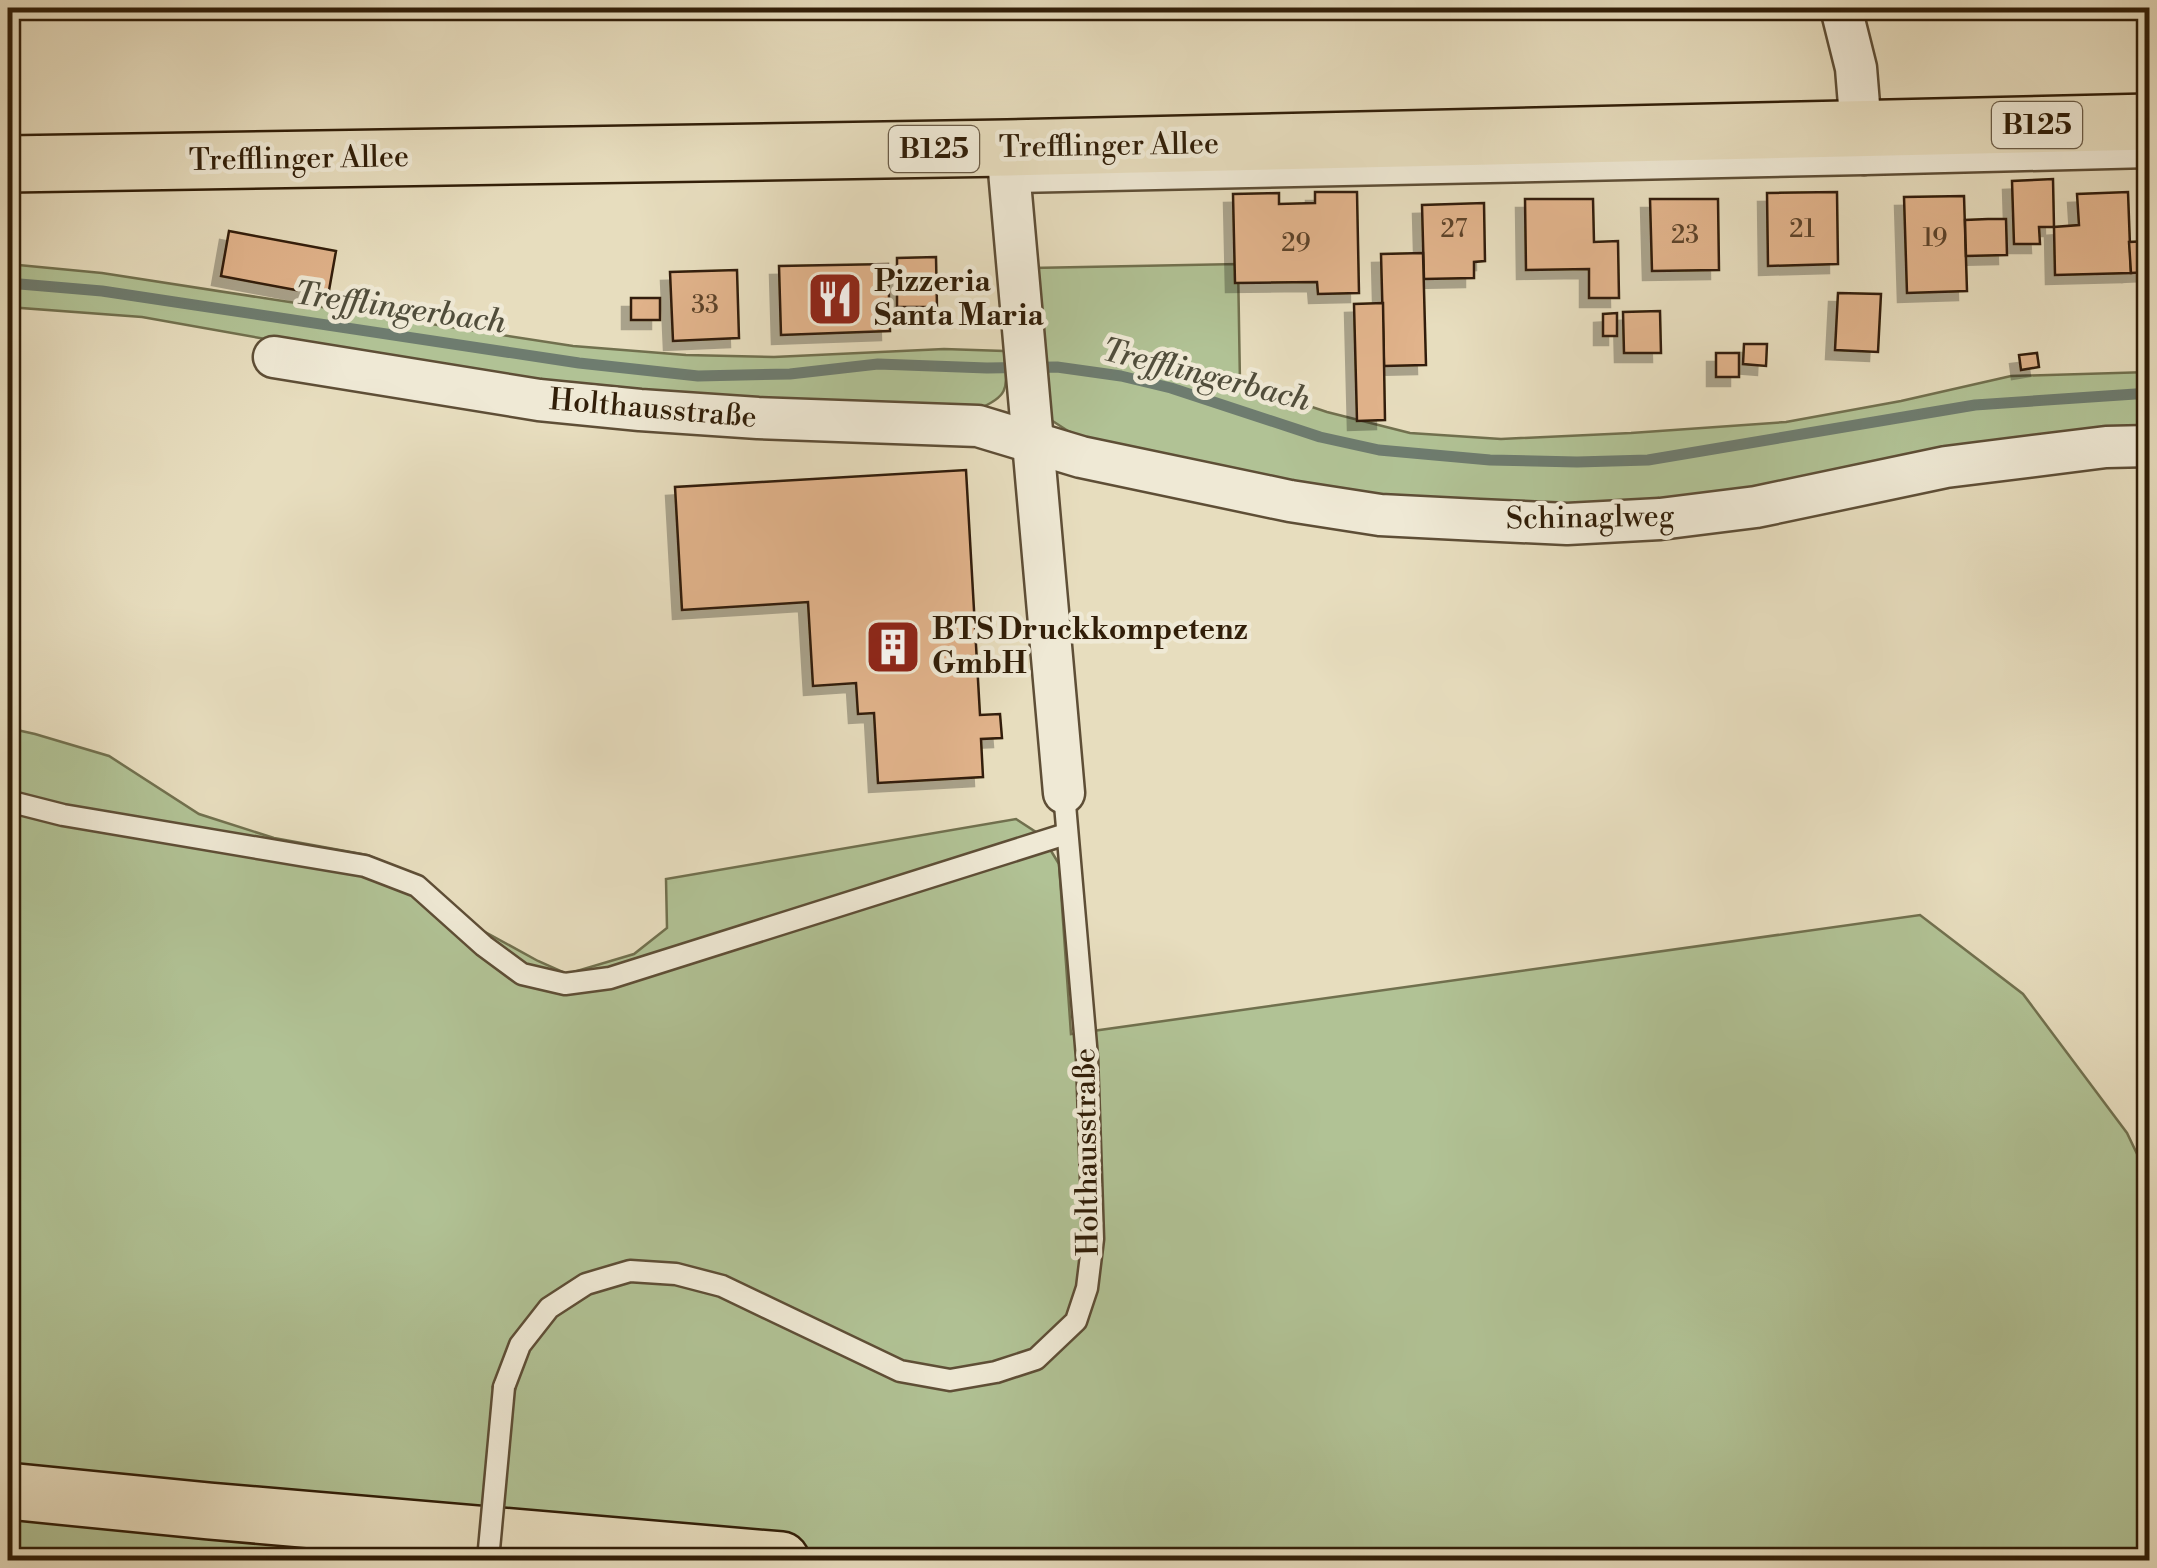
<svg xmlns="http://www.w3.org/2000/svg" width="2157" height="1568" font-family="'Libre Bodoni',serif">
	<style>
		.green { fill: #b1c295; stroke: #71704e; stroke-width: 2.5 }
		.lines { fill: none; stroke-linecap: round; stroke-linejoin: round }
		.stream { stroke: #6e7c6f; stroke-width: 11 }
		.building { fill: #e1b38b; stroke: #311e08; stroke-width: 2.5; filter: url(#shadow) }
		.service-casing { stroke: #5e4e36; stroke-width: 25 }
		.minor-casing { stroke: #5e4e36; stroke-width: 45 }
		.primary-casing { stroke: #311e08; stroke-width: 60 }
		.motorway-casing { stroke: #311e08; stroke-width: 60 }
		.service { stroke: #efe9d5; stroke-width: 20 }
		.minor { stroke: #efe9d5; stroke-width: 40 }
		.primary { stroke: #e7ddbe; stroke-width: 55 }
		.motorway { stroke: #e7ddbe; stroke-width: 55 }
		.service-bridge-casing { stroke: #5e4e36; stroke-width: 25; stroke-linecap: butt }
		.service-bridge { stroke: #efe9d5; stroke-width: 20 }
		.labels { text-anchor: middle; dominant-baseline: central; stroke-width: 9; stroke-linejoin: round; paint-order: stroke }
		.number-label { font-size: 25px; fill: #5d4329 }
		.shield { fill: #efe9d5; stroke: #6a5b46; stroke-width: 2.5 }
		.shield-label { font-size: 28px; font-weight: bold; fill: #311e08 }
		.street-label { font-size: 30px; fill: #311e08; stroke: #efe9d5 }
		.poi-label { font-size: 30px; font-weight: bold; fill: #311e08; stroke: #efe9d5; text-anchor: start }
		.water-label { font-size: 32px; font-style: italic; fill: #504d3b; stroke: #efe9d5 }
	</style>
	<defs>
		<filter id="shadow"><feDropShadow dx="-9" dy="9" stdDeviation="0" flood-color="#0004"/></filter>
	</defs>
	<rect width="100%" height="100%" fill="#e7ddbe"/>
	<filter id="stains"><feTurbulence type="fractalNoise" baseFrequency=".002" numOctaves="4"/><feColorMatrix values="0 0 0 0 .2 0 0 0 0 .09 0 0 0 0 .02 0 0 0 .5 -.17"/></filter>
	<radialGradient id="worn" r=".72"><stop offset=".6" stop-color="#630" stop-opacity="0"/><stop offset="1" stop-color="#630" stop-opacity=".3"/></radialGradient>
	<!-- green -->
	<g class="green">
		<path d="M8 264 102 273 573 346 686 355 774 357 944 349 1004 351C1006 385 1013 395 978 409L629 394 277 341 142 317 8 307Z"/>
		<path d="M1238 264 1240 383 1327 412 1410 433 1501 439 1631 433 1786 422 1901 401 2011 376 2149 372V434L1624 506 1430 502 1317 487 1097 444 1068 431 1048 418 1032 268Z"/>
		<path d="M8 728 35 734 109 756 199 814 274 838 367 855 425 879 476 927 538 961 567 974 634 954 667 928 666 879 1016 819 1042 836 1059 864 1071 1034 1920 915 2023 994 2127 1133 2149 1179V1560H8Z"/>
	</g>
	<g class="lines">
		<!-- stream -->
		<path class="stream" d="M8 283 102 291 579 363 698 376 790 374 878 364 987 368 1057 367 1121 376 1171 388 1320 437 1379 450 1490 460 1577 462 1648 460 1975 405 2150 393"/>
	</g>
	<!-- building -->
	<g class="building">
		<path d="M2053 179 2054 227H2039L2040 244H2014L2012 181Z"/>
		<path d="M1315 192H1357L1359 293 1318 294 1317 282 1235 283 1233 194 1279 193V204L1315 203Z"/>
		<path d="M1837 192 1838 264 1768 266 1767 193Z"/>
		<path d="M2128 192 2131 273 2055 275 2054 227 2079 225 2077 194Z"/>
		<path d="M1964 196 1967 291 1907 293 1904 197Z"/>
		<path d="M1525 199H1593L1594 242 1618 241 1619 298H1589V269L1526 270Z"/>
		<path d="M1650 199H1718L1719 270 1652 271Z"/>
		<path d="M1484 203 1485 261 1474 262V278L1424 279 1422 205Z"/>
		<path d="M1988 219H2006L2007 255 1966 256 1965 220Z"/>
		<path d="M229 231 336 251 328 296 221 276Z"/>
		<path d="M2149 241 2150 272 2131 273 2129 242Z"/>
		<path d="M1423 253 1426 365 1384 366 1381 254Z"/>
		<path d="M936 257 937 307H897V258Z"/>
		<path d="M888 264 890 331 781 335 779 266Z"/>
		<path d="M737 270 739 338 673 341 670 272Z"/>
		<path d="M1838 293 1881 294 1878 352 1835 350Z"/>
		<rect x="631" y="298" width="29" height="22"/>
		<path d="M1383 303 1385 420 1357 421 1354 304Z"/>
		<path d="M1660 311 1661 353H1624L1623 312Z"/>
		<path d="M1617 313V336H1603V314Z"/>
		<path d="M1744 344H1767L1766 366 1743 364Z"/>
		<rect x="1716" y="353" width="23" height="24"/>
		<path d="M2037 353 2039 367 2021 370 2019 355Z"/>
		<path d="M966 470 980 715 1000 714 1002 738 981 739 983 777 878 783 874 713 858 714 856 683 813 686 808 602 682 610 675 487Z"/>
	</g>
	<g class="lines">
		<!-- service casing -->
		<g class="service-casing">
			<g id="service">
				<path d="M1863 151 1864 164 2150 157"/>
				<path d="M1010 182 1864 164"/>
				<path d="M8 801 63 815 365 866 417 886 484 946 522 974 565 984 610 978 1066 834"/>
				<path d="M504 1387 520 1345 549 1308 586 1284 630 1271 676 1274 722 1286 900 1371 950 1380 996 1372 1036 1359 1076 1321 1087 1288 1093 1239 1087 1057 1064 793"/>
			</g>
		</g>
		<!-- minor casing -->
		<g class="minor-casing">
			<g id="minor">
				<path d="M1841 8 1856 68 1861 129"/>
				<path d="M1007 148 1064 793"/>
				<path d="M274 357 539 400 640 410 758 418 978 426 1081 457 1290 501 1380 515 1479 520 1567 524 1660 519 1756 507 1946 467 2106 447 2150 446"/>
			</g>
		</g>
		<!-- primary casing -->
		<g class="primary-casing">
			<path id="primary" d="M8 164 1007 148 2150 122"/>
		</g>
		<!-- motorway casing -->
		<g class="motorway-casing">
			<path id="motorway" d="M8 1491 209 1511 781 1560"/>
		</g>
		<!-- service -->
		<use href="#service" class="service"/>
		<!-- minor -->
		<use href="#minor" class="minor"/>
		<!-- primary -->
		<use href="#primary" class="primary"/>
		<!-- motorway -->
		<use href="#motorway" class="motorway"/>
		<!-- service-bridge casing -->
		<g class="service-bridge-casing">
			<path id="service-bridge" d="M488 1560 504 1387"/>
		</g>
		<!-- service-bridge -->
		<use href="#service-bridge" class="service-bridge"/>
	</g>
	<!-- icons -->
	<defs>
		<g id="restaurant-square" transform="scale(2.875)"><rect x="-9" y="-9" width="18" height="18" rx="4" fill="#8f2418" stroke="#efe9d5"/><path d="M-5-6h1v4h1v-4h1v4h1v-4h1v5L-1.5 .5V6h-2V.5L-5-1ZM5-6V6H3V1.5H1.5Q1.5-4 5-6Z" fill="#fff"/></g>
		<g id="building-square" transform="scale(2.875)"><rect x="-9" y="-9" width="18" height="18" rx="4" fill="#8f2418" stroke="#efe9d5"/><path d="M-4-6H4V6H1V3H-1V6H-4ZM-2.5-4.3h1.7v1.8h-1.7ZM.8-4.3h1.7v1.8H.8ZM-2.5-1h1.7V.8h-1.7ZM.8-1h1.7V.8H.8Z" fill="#fff"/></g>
	</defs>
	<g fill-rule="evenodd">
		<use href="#restaurant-square" x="835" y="299"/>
		<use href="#building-square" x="893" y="647"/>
	</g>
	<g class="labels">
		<!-- number labels -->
		<g class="number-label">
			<text x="1454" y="229">27</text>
			<text x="1802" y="229">21</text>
			<text x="1685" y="235">23</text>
			<text x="1935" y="238">19</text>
			<text x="1296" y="243">29</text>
			<text x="705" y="305">33</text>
		</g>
		<!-- shield labels -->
		<g class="shield">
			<rect x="1992" y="102" width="90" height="46" rx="8"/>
			<rect x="889" y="126" width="90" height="46" rx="8"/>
		</g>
		<g class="shield-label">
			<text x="2037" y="125">B125</text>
			<text x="934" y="149">B125</text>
		</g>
		<!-- street labels -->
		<g class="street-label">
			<text transform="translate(1109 146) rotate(-1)">Trefflinger Allee</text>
			<text transform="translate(299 159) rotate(-1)">Trefflinger Allee</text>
			<text transform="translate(653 409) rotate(5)">Holthausstraße</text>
			<text transform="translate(1590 518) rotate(-1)">Schinaglweg</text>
			<text transform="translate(1087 1152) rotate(-91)">Holthausstraße</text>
		</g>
		<!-- poi labels -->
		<g class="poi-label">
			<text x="874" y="282">Pizzeria<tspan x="874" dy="34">Santa Maria</tspan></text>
			<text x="932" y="630">BTS Druckkompetenz<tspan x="932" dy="34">GmbH</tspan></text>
		</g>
		<!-- water labels -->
		<g class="water-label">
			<text transform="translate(400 308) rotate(8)">Trefflingerbach</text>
			<text transform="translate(1206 375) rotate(14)">Trefflingerbach</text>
		</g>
	</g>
	<!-- margin -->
	<rect width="2157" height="1568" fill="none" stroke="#e7ddbe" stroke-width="40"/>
	<rect x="10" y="10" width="2137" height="1548" fill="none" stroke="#311e08" stroke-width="5"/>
	<rect x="20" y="20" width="2117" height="1528" fill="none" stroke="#311e08" stroke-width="2.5"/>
	<rect width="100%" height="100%" filter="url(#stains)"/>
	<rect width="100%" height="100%" fill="url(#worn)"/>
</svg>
